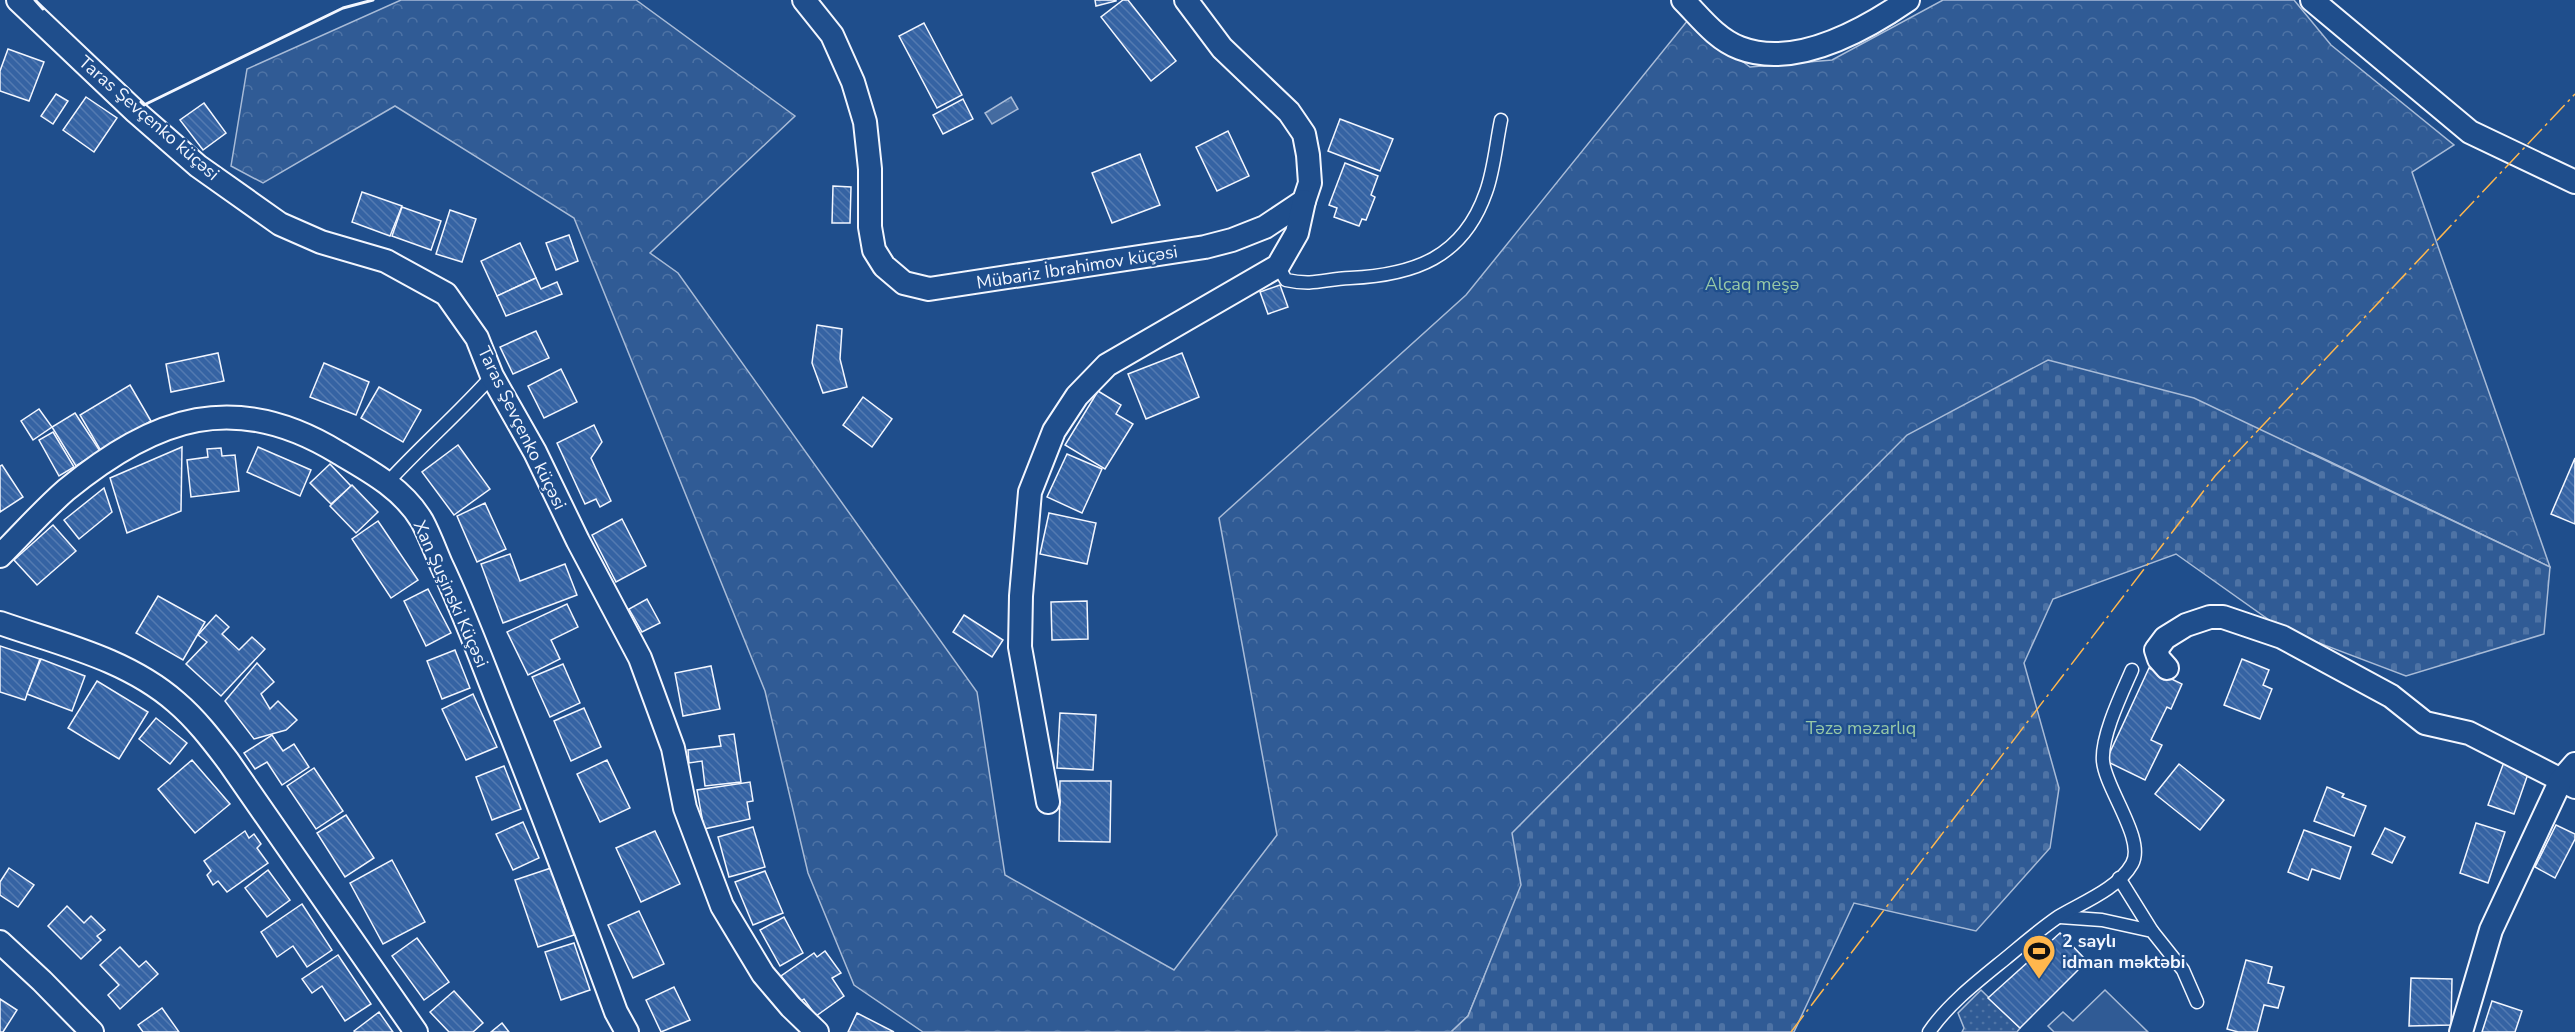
<svg xmlns="http://www.w3.org/2000/svg" width="2575" height="1032" font-family="'Nunito Sans',sans-serif">
	<style>
		.forest { fill: url(#forest-crowns); stroke: #a8bbd7; stroke-width: 1.5 }
		.cemetery { fill: url(#cemetery-stones); stroke: #a8bbd7; stroke-width: 1.5 }
		.park { fill: url(#park-dots); stroke: #a8bbd7; stroke-width: 1.5 }
		.built { fill: #305b95; stroke: #a8bbd7; stroke-width: 1.5 }
		.water { fill: url(#water-ripples); stroke: #a8bbd7; stroke-width: 1.5 }
		.building { fill: url(#building-back-hatch); stroke: #f2f6ff; stroke-width: 1.5 }
		.lines { fill: none; stroke-linecap: round; stroke-linejoin: round }
		.service-casing { stroke: #f2f6ff; stroke-width: 15 }
		.minor-casing { stroke: #f2f6ff; stroke-width: 26 }
		.service { stroke: #1f4e8c; stroke-width: 12 }
		.minor { stroke: #1f4e8c; stroke-width: 22 }
		.wall { stroke: #f2f6ff; stroke-width: 3 }
		.power { stroke: #ffb74d; stroke-width: 1.5; stroke-dasharray: 21 4.5 3 4.5; stroke-linecap: butt }
		.labels { text-anchor: middle; dominant-baseline: central; stroke-width: 4.5; stroke-linejoin: round; paint-order: stroke }
		.street-label { font-size: 18px; fill: #f2f6ff; stroke: #1f4e8c }
		.park-label { font-size: 18px; fill: #97c8a6; stroke: #1f4e8c }
		.poi-label { font-size: 18px; font-weight: bold; fill: #f2f6ff; stroke: #1f4e8c; text-anchor: start }
	</style>
	<defs>
		<pattern id="forest-crowns" width="20" height="18" patternUnits="userSpaceOnUse" patternTransform="scale(1.5)"><rect width="20" height="18" fill="#305b95"/><path d="M2 6a3 3 0 1 1 6 0M12 15a3 3 0 1 1 6 0" fill="none" stroke="#4e73a5"/></pattern>
		<pattern id="cemetery-stones" width="16" height="16" patternUnits="userSpaceOnUse" patternTransform="scale(1.5)"><rect width="16" height="16" fill="#305b95"/><path d="M2 7V4a2 2 0 0 1 4 0v3zM10 15v-3a2 2 0 0 1 4 0v3z" fill="#4e73a5"/></pattern>
		<pattern id="park-dots" width="8" height="8" patternUnits="userSpaceOnUse" patternTransform="scale(1.5)"><rect width="8" height="8" fill="#305b95"/><path d="M2 2h.1M6 6h.1" fill="none" stroke="#4e73a5" stroke-width="1.8" stroke-linecap="round"/></pattern>
		<pattern id="water-ripples" width="26" height="14" patternUnits="userSpaceOnUse" patternTransform="scale(1.5)"><rect width="26" height="14" fill="#446ba0"/><path d="M2 4q2-2 4 0t4 0M15 11q2-2 4 0t4 0" fill="none" stroke="#5f81ae"/></pattern>
		<pattern id="building-back-hatch" width="6" height="6" patternUnits="userSpaceOnUse" patternTransform="scale(1.5)"><rect width="6" height="6" fill="#3563a3"/><path d="M-1 5l2 2M0 0l6 6M5-1l2 2" fill="none" stroke="#537ab1"/></pattern>
	</defs>
	<rect width="100%" height="100%" fill="#1f4e8c"/>
	<!-- forest -->
	<path class="forest" d="M401 0H636L795 116 650 253 678 273 977 692 1005 875 1174 970 1277 835 1219 518 1466 295 1688 20 1750 67 1832 60 1943 0H2294L2331 45 2454 145 2412 172 2550 567 2312 453 1513 833 1522 885 1468 1016 1451 1032H923L854 985 808 873 765 691 574 218 395 106 263 183 231 166 247 69Z"/>
	<!-- cemetery -->
	<path class="cemetery" d="M2048 360 2194 398 2550 567 2544 634 2406 676 2282 629 2176 554 2053 599 2024 663 2059 788 2050 848 1976 931 1854 903 1794 1032H1451L1468 1016 1521 885 1512 833 1907 435Z"/>
	<!-- park -->
	<path class="park" d="M1981 990 2020 1028 2017 1032H1962L1964 1028 1958 1013Z"/>
	<!-- built -->
	<path class="built" d="M2105 990 2148 1032H2054L2048 1026 2063 1012 2073 1021Z"/>
	<!-- water -->
	<path class="water" d="M1011 97 1018 109 992 124 985 113Z"/>
	<!-- building -->
	<g class="building">
		<path d="M1095 0H1116V1L1096 6Z"/>
		<path d="M1123 0H1128L1176 61 1151 81 1101 17Z"/>
		<path d="M924 23 962 95 937 108 899 36Z"/>
		<path d="M8 49 44 62 29 101 0 91V71Z"/>
		<path d="M56 94 68 101 53 124 41 116Z"/>
		<path d="M86 97 117 118 94 152 63 130Z"/>
		<path d="M963 99 973 119 943 134 933 115Z"/>
		<path d="M204 103 226 133 203 150 180 120Z"/>
		<path d="M1340 119 1393 139 1380 171 1328 151Z"/>
		<path d="M1228 131 1249 176 1217 191 1196 147Z"/>
		<path d="M1140 154 1160 205 1112 223 1092 173Z"/>
		<path d="M1345 163 1378 176 1371 195 1375 197 1366 220 1362 219 1359 226 1334 217 1337 208 1329 205Z"/>
		<path d="M833 186 851 187 850 223H832Z"/>
		<path d="M362 192 402 206 390 236 352 222Z"/>
		<path d="M402 207 441 221 431 250 392 236Z"/>
		<path d="M450 210 476 219 462 262 436 254Z"/>
		<path d="M569 235 578 261 556 270 546 243Z"/>
		<path d="M520 243 536 278 497 296 481 261Z"/>
		<path d="M536 278 541 289 557 282 562 294 506 316 497 296Z"/>
		<path d="M1280 285 1288 307 1268 314 1260 292Z"/>
		<path d="M817 325 842 329 840 359 847 387 823 393 812 363Z"/>
		<path d="M536 331 549 358 513 374 500 347Z"/>
		<path d="M218 353 224 381 171 392 166 364Z"/>
		<path d="M1182 353 1199 397 1146 419 1128 374Z"/>
		<path d="M324 363 369 382 356 415 310 397Z"/>
		<path d="M561 369 577 402 544 418 528 386Z"/>
		<path d="M130 385 151 421 101 451 80 415Z"/>
		<path d="M379 387 421 410 403 442 361 418Z"/>
		<path d="M1098 391 1121 405 1116 414 1133 424 1105 469 1065 445Z"/>
		<path d="M863 397 892 419 872 447 843 425Z"/>
		<path d="M39 409 52 427 33 440 21 421Z"/>
		<path d="M75 413 100 451 76 466 52 427Z"/>
		<path d="M594 425 602 442 591 458 611 501 600 507 596 499 585 504 557 443Z"/>
		<path d="M53 432 74 467 59 476 39 440Z"/>
		<path d="M458 445 490 489 454 515 422 472Z"/>
		<path d="M182 447 181 511 127 533 110 478Z"/>
		<path d="M258 447 311 470 300 496 247 472Z"/>
		<path d="M221 448 222 456 235 455 239 491 191 497 187 460 208 457 207 449Z"/>
		<path d="M1067 454 1102 469 1082 513 1047 497Z"/>
		<path d="M2575 458V524L2551 514Z"/>
		<path d="M330 464 351 486 331 504 310 483Z"/>
		<path d="M2 465 23 497 0 512V466Z"/>
		<path d="M352 485 378 512 356 533 330 506Z"/>
		<path d="M104 488 112 512 79 539 64 520Z"/>
		<path d="M485 503 506 549 477 562 457 516Z"/>
		<path d="M1049 513 1096 523 1087 564 1040 554Z"/>
		<path d="M622 519 646 566 616 582 592 535Z"/>
		<path d="M378 521 418 580 391 598 352 539Z"/>
		<path d="M53 525 76 551 37 585 14 560Z"/>
		<path d="M510 554 520 581 565 564 577 595 503 623 481 564Z"/>
		<path d="M428 589 451 633 426 646 404 601Z"/>
		<path d="M158 596 205 622 183 660 136 633Z"/>
		<path d="M647 599 660 623 642 632 629 609Z"/>
		<path d="M1087 601 1088 639 1052 640 1051 602Z"/>
		<path d="M567 604 578 627 551 640 560 659 528 675 507 632Z"/>
		<path d="M216 615 229 627 222 634 239 650 252 637 265 649 221 696 186 664 207 642 198 635Z"/>
		<path d="M964 615 1003 640 992 657 953 632Z"/>
		<path d="M0 646 40 659 25 700 0 692Z"/>
		<path d="M455 650 470 688 442 699 427 661Z"/>
		<path d="M41 659 85 676 72 711 27 694Z"/>
		<path d="M2242 659 2269 670 2263 685 2272 689 2260 719 2224 705Z"/>
		<path d="M257 663 274 682 261 694 270 709 278 701 297 720 286 730 254 739 225 701Z"/>
		<path d="M563 664 580 703 550 717 532 677Z"/>
		<path d="M711 666 720 709 683 716 675 673Z"/>
		<path d="M2149 668 2182 684 2171 709 2167 707 2151 740 2162 745 2145 780 2106 761Z"/>
		<path d="M97 681 148 712 119 759 68 728Z"/>
		<path d="M473 694 497 747 466 760 442 709Z"/>
		<path d="M584 708 601 747 571 761 554 721Z"/>
		<path d="M1060 713 1096 715 1093 770 1057 768Z"/>
		<path d="M156 718 187 743 170 764 139 739Z"/>
		<path d="M734 734 741 782 705 786 702 761 689 763 688 750 721 746 719 736Z"/>
		<path d="M272 735 283 751 294 744 309 767 282 785 267 762 255 769 244 753Z"/>
		<path d="M192 760 230 804 195 833 158 789Z"/>
		<path d="M607 760 630 808 600 822 577 774Z"/>
		<path d="M2504 762 2529 771 2514 814 2488 805Z"/>
		<path d="M2179 764 2224 800 2200 830 2155 794Z"/>
		<path d="M504 766 521 809 492 820 476 777Z"/>
		<path d="M314 768 343 811 316 829 287 786Z"/>
		<path d="M1060 781H1111L1110 842 1059 841Z"/>
		<path d="M750 782 753 801 747 802 750 819 704 829 697 790Z"/>
		<path d="M2327 787 2344 794 2342 797 2366 806 2354 836 2314 821Z"/>
		<path d="M346 815 374 858 345 877 317 833Z"/>
		<path d="M523 822 539 858 513 870 496 834Z"/>
		<path d="M2476 823 2505 832 2488 883 2460 873Z"/>
		<path d="M2556 825 2575 834V839L2555 878 2535 867Z"/>
		<path d="M753 827 765 867 729 877 718 837Z"/>
		<path d="M2385 828 2405 837 2392 863 2372 854Z"/>
		<path d="M2304 830 2351 847 2340 879 2312 869 2308 880 2288 872Z"/>
		<path d="M245 831 249 838 254 834 261 844 257 848 268 863 227 892 218 881 213 885 207 875 211 871 204 861Z"/>
		<path d="M655 831 680 884 641 902 616 848Z"/>
		<path d="M392 860 425 922 383 944 350 883Z"/>
		<path d="M9 868 34 885 18 907 0 895V882Z"/>
		<path d="M551 868 574 935 538 947 515 880Z"/>
		<path d="M268 870 290 900 267 917 245 888Z"/>
		<path d="M765 871 783 913 753 925 735 882Z"/>
		<path d="M302 904 332 950 307 967 293 946 277 957 261 932Z"/>
		<path d="M67 906 84 923 91 916 105 930 97 936 101 940 81 959 48 926Z"/>
		<path d="M639 911 664 964 633 978 608 925Z"/>
		<path d="M784 917 803 953 780 966 760 930Z"/>
		<path d="M2060 933 2087 961 2020 1028 1988 998Z"/>
		<path d="M417 938 449 982 424 1000 392 956Z"/>
		<path d="M574 943 590 990 561 1000 545 952Z"/>
		<path d="M120 947 139 967 146 961 158 974 120 1009 108 995 119 985 100 965Z"/>
		<path d="M825 951 841 973 832 978 844 996 816 1016 804 999 800 1002 781 976 814 953 817 957Z"/>
		<path d="M338 955 371 1004 345 1021 322 986 312 993 302 979Z"/>
		<path d="M2246 960 2272 967 2268 983 2284 987 2278 1008 2264 1005 2257 1032H2238L2227 1029Z"/>
		<path d="M2411 978 2452 979 2451 1025 2409 1026Z"/>
		<path d="M674 987 690 1020 661 1032 646 1000Z"/>
		<path d="M454 991 483 1023 473 1032H449L430 1012Z"/>
		<path d="M0 999 17 1010 3 1032H0Z"/>
		<path d="M2492 1001 2522 1011 2515 1032H2482Z"/>
		<path d="M162 1008 179 1032H143L138 1025Z"/>
		<path d="M379 1012 393 1032H355L354 1031Z"/>
		<path d="M857 1013 894 1032H848Z"/>
		<path d="M502 1023 509 1032H491Z"/>
	</g>
	<g class="lines">
		<!-- service casing -->
		<g class="service-casing">
			<g id="service">
				<path d="M1278 266 1286 280C1315 286 1324 279 1350 278 1414 275 1463 258 1486 192 1494 170 1496 144 1501 120"/>
				<path d="M388 482C421 446 459 413 492 376"/>
				<path d="M2119 878 2152 931"/>
				<path d="M2060 917 2102 920 2152 931 2183 970 2197 1002"/>
				<path d="M1929 1032C1948 1004 1978 981 2005 959 2022 945 2039 930 2058 917 2081 903 2118 889 2132 864 2146 840 2105 788 2103 761 2101 736 2122 693 2132 670"/>
			</g>
		</g>
		<!-- minor casing -->
		<g class="minor-casing">
			<g id="minor">
				<path d="M18 0 136 112 198 166 280 224 321 242 386 261 446 294 477 338 492 376 535 452 578 541 640 658 673 748 685 808 722 906 763 974 791 1007 817 1032"/>
				<path d="M804 0 832 35 853 82 865 122 870 169V227L874 250 884 266 904 283 929 289 1205 247 1232 240 1265 227 1304 201 1310 183 1308 155 1304 134 1289 112 1222 48 1186 0"/>
				<path d="M1683 0C1700 17 1716 39 1740 48 1795 69 1863 31 1908 0"/>
				<path d="M2312 0 2470 132 2575 182"/>
				<path d="M0 556C22 534 43 510 66 490 155 417 235 389 339 453 370 471 403 489 422 521 429 534 435 550 441 564 464 612 482 662 502 712 542 811 579 911 616 1012L627 1032"/>
				<path d="M0 623C60 644 127 659 176 702 196 719 212 740 228 761L416 1032"/>
				<path d="M2167 668 2159 659 2156 650 2165 638 2186 625 2210 617H2223L2282 637 2391 696 2425 723 2469 733 2575 787"/>
				<path d="M1048 802 1020 647 1021 596 1030 492 1054 431 1077 396 1107 365 1278 266 1297 233 1304 201"/>
				<path d="M0 942 42 981 92 1032"/>
				<path d="M2461 1032 2491 930 2561 780 2575 764"/>
			</g>
		</g>
		<!-- service -->
		<use href="#service" class="service"/>
		<!-- minor -->
		<use href="#minor" class="minor"/>
		<!-- wall -->
		<g class="wall">
			<path d="M35 0 43 9"/>
			<path d="M141 102 144 105 343 8 373 0"/>
		</g>
		<!-- power -->
		<path class="power" d="M1791 1032 2215 476 2575 94"/>
	</g>
	<!-- icons -->
	<defs>
		<g id="stadium-pin" transform="scale(1.725)"><path d="M0 17L-7.5 6A9.5 9.5 0 1 1 7.5 6Z" fill="#ffb74d" stroke="#1f4e8c"/><path d="M0-5a6.5 5 0 1 0 0 10a6.5 5 0 1 0 0-10ZM-3.5-1.8h7v3.6h-7Z" fill="#111"/></g>
	</defs>
	<g fill-rule="evenodd">
		<use href="#stadium-pin" x="2039" y="951"/>
	</g>
	<g class="labels">
		<!-- street labels -->
		<g class="street-label">
			<text transform="translate(149 118) rotate(41)">Taras Şevçenko küçəsi</text>
			<text transform="translate(1077 267) rotate(-9)">Mübariz İbrahimov küçəsi</text>
			<text transform="translate(522 428) rotate(64)">Taras Şevçenko küçəsi</text>
			<text transform="translate(451 594) rotate(66)">Xan Şuşinski Küçəsi</text>
		</g>
		<!-- park labels -->
		<g class="park-label">
			<text x="1752" y="284">Alçaq meşə</text>
			<text x="1861" y="728">Təzə məzarlıq</text>
		</g>
		<!-- poi labels -->
		<g class="poi-label">
			<text x="2062" y="941">2 saylı<tspan x="2062" dy="21">idman məktəbi</tspan></text>
		</g>
	</g>
</svg>
